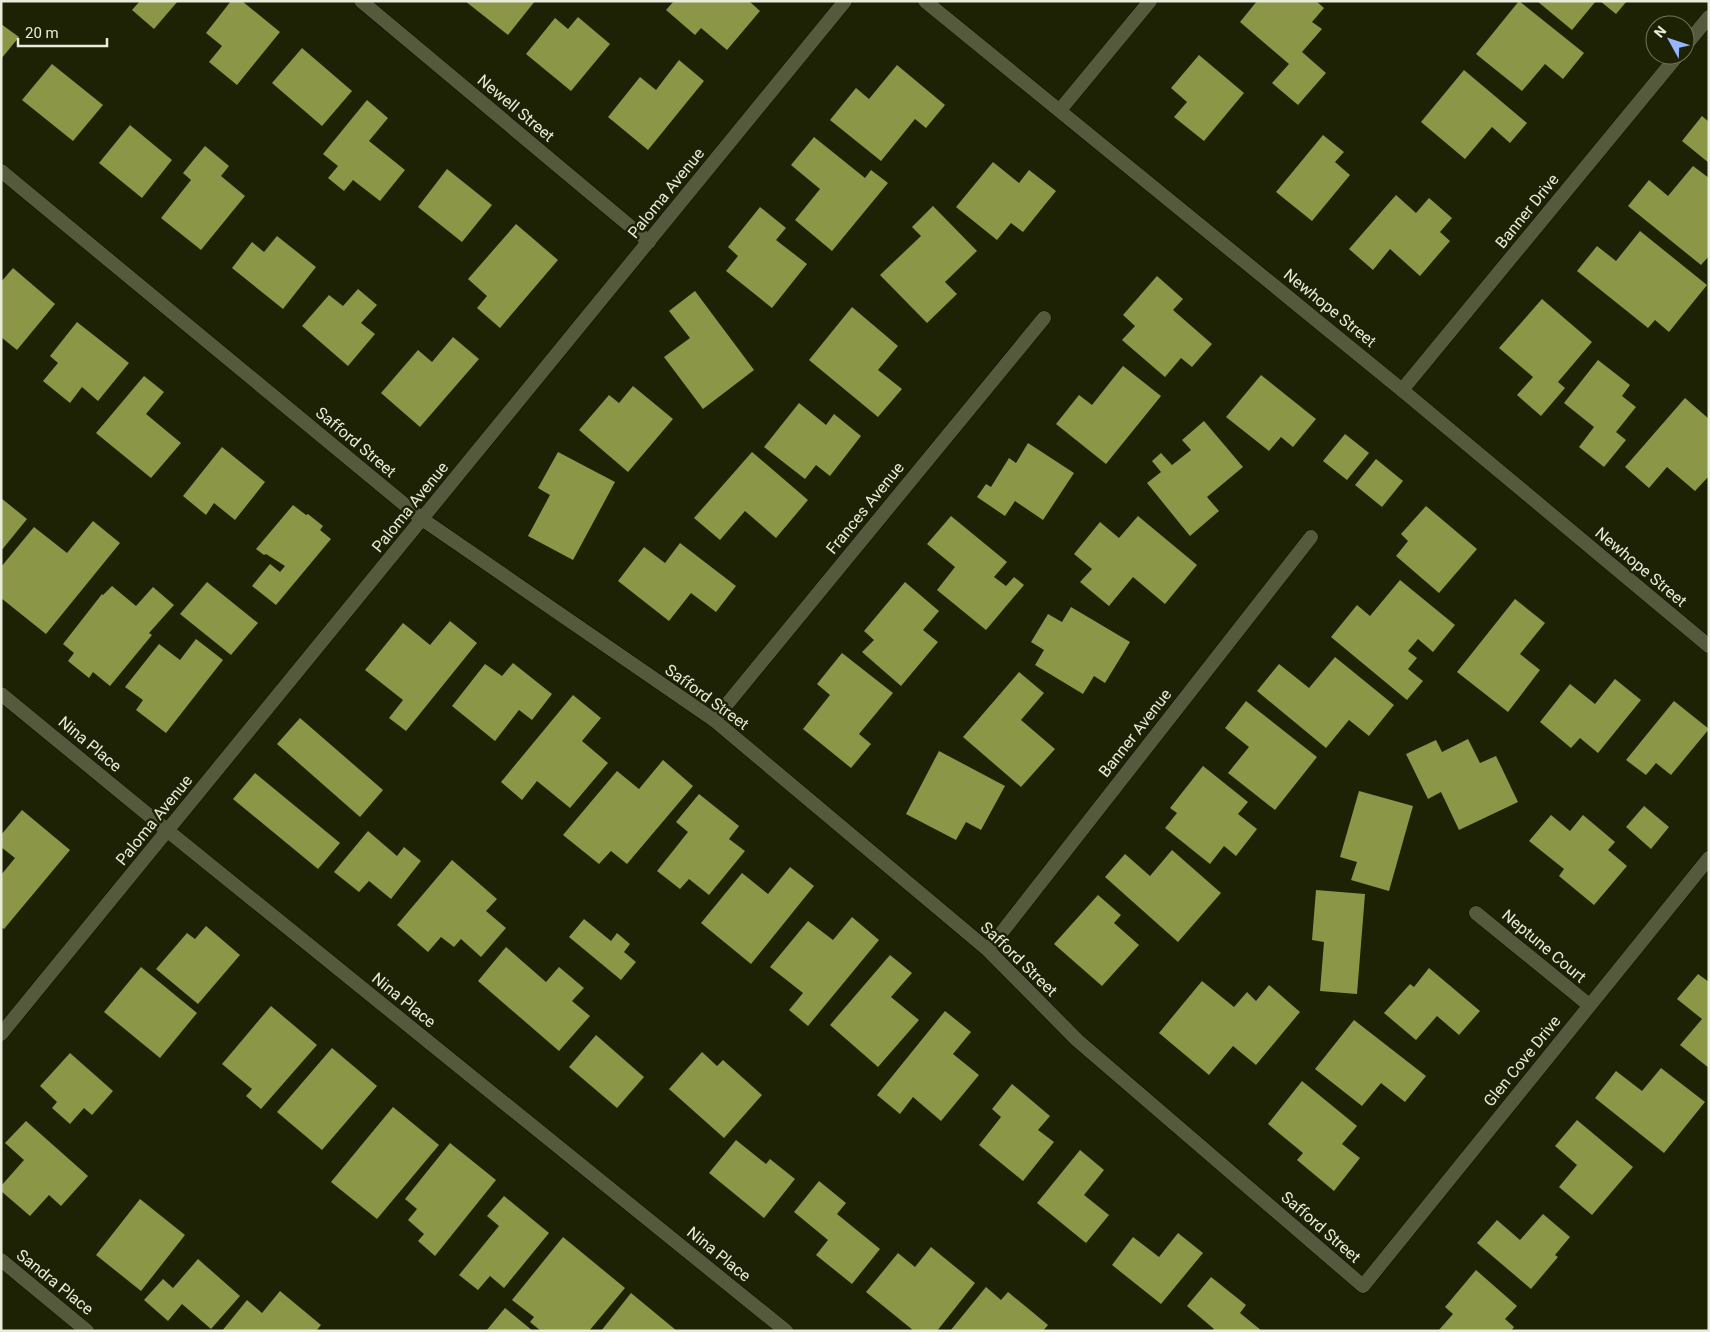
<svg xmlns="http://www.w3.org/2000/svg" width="1710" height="1332" font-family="Roboto,sans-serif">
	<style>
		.building { fill: #8b9747 }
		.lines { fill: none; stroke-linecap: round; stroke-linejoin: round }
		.minor-casing { stroke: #080b00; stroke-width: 15 }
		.tertiary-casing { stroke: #080b00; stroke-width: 15 }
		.minor { stroke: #545a3b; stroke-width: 14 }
		.tertiary { stroke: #545a3b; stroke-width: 14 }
		.labels { text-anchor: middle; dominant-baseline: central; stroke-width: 5; stroke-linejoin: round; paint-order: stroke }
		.street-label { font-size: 16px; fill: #e8ecda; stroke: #1e2205 }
	</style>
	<rect width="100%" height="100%" fill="#1e2205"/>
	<!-- building -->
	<g class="building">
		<path d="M140 1H178L154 29 132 10Z"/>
		<path d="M231 1H242L280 32 237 85 209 62 222 46 206 33Z"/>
		<path d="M465 1H535L508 35Z"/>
		<path d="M674 1H749L760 11 727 50 701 28 695 35 666 10Z"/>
		<path d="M1257 1H1316L1324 8 1312 22 1322 29 1302 52 1326 73 1298 105 1272 83 1289 64 1240 22Z"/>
		<path d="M1519 1 1584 53 1563 79 1545 64 1522 91 1476 54Z"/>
		<path d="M1537 1H1596L1572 30Z"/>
		<path d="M1600 1H1627L1616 14Z"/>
		<path d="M578 17 610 44 571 91 526 54 555 18 568 29Z"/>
		<path d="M1 24 19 37 1 59Z"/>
		<path d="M302 48 352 91 322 126 272 83Z"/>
		<path d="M1199 55 1244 93 1204 141 1174 117 1187 102 1171 88Z"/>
		<path d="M679 60 704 81 648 150 608 117 640 77 656 90Z"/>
		<path d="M52 64 103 105 73 141 22 100Z"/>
		<path d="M897 65 945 105 926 128 915 119 881 161 830 120 856 88 869 99Z"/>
		<path d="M1464 70 1527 123 1510 143 1492 127 1465 159 1421 122Z"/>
		<path d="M367 100 388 118 369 141 405 170 380 201 353 180 344 191 328 178 338 166 323 154Z"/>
		<path d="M1702 116 1709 122V163L1682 141Z"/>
		<path d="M130 125 172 160 142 198 99 163Z"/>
		<path d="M1323 135 1344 152 1335 162 1350 175 1312 221 1276 192Z"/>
		<path d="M814 137 865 178 871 170 888 183 832 251 795 220 820 189 791 165Z"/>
		<path d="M205 146 229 166 221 176 245 196 201 250 161 218 191 180 183 173Z"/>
		<path d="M993 162 1019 183 1029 170 1056 191 1023 232 1011 223 997 240 956 207Z"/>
		<path d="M1693 166 1709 178V256L1701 265 1628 206 1649 180 1668 196Z"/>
		<path d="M447 169 492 205 462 242 418 207Z"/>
		<path d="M1396 195 1416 213 1429 198 1452 218 1440 232 1450 241 1420 276 1390 249 1373 270 1349 249Z"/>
		<path d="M933 206 977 251 945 282 957 294 927 323 880 275 921 236 912 227Z"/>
		<path d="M760 207 786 228 776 240 807 264 772 308 726 271 738 256 728 247Z"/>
		<path d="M516 224 558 260 500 328 477 308 487 296 468 279Z"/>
		<path d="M1640 231 1707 285 1669 332 1655 320 1648 328 1577 271 1597 246 1616 261Z"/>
		<path d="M277 236 316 267 283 309 232 268 252 242 264 252Z"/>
		<path d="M13 268 55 304 17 350 1 337V282Z"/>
		<path d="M1157 276 1183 299 1173 310 1212 344 1192 367 1181 358 1165 377 1122 340 1135 326 1123 315Z"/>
		<path d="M358 289 377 305 361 323 375 334 348 366 302 326 329 295 343 306Z"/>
		<path d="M695 291 754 370 703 409 664 357 690 338 669 311Z"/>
		<path d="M1542 299 1592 342 1558 382 1565 388 1541 416 1517 395 1533 377 1499 348Z"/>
		<path d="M852 307 898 346 878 370 902 389 878 417 809 360Z"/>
		<path d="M77 322 129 363 98 401 82 387 70 403 43 381 58 363 50 356Z"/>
		<path d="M453 337 479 359 420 427 381 393 418 350 432 362Z"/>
		<path d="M1598 360 1630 385 1622 396 1636 407 1616 432 1626 440 1604 467 1579 447 1594 427 1564 403Z"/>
		<path d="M1123 366 1161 396 1106 464 1056 424 1079 395 1092 405Z"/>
		<path d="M1261 375 1316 419 1293 447 1281 437 1269 451 1226 417Z"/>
		<path d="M144 376 164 392 146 414 181 443 151 478 96 433Z"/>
		<path d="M633 386 673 419 628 472 579 430 609 395 619 403Z"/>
		<path d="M1685 398 1709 419V476L1695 491 1667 467 1649 488 1625 467Z"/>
		<path d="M799 403 826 425 834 414 861 436 830 476 816 465 805 479 764 447Z"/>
		<path d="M1204 421 1243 467 1207 497 1219 511 1190 536 1147 483 1161 472 1152 461 1161 453 1172 465 1191 450 1182 440Z"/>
		<path d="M1345 434 1369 453 1347 480 1323 461Z"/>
		<path d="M1028 443 1074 473 1043 520 1015 501 1005 516 977 497 986 484 991 487 1009 458 1016 463Z"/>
		<path d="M222 447 265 482 235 520 214 503 206 515 183 496Z"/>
		<path d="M558 452 615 482 573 560 528 536 550 495 538 488Z"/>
		<path d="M752 452 808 500 776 538 745 511 720 540 694 518Z"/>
		<path d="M1376 459 1403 481 1382 507 1355 485Z"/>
		<path d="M1 498 27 519 1 551Z"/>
		<path d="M293 505 306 515 308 514 323 526 320 530 331 539 276 605 252 586 270 564 280 572 285 566 266 554 264 555 256 549Z"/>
		<path d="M1426 506 1477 549 1439 593 1396 556 1408 541 1401 534Z"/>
		<path d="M951 516 1007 562 994 577 1006 586 1014 577 1024 585 986 630 937 590 955 567 927 544Z"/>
		<path d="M1138 516 1197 565 1165 604 1133 577 1109 606 1080 582 1092 569 1074 554 1100 522 1119 538Z"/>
		<path d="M93 521 120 543 46 634 1 598V567L34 527 67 553Z"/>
		<path d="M680 543 736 586 716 612 691 593 669 621 618 581 644 547 665 563Z"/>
		<path d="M1400 580 1455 625 1433 652 1418 639 1408 651 1417 658 1408 669 1423 681 1407 700 1331 637 1357 605 1370 616Z"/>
		<path d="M207 582 258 623 231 655 180 614Z"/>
		<path d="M905 582 939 611 923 630 938 642 901 686 862 652 874 640 864 631Z"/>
		<path d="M112 586 136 606 153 587 174 605 149 633 152 635 110 686 93 672 89 678 68 661 74 653 63 644 102 594 103 595Z"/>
		<path d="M1515 599 1545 623 1520 654 1540 670 1508 712 1457 672Z"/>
		<path d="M1071 607 1130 642 1105 683 1094 676 1083 694 1035 665 1044 650 1031 642 1048 614 1062 622Z"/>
		<path d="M450 621 477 643 406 731 389 718 403 700 365 670 403 623 430 645Z"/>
		<path d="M196 639 223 660 166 733 136 710 143 700 125 687 159 644 180 660Z"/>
		<path d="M842 653 893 693 859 734 871 744 851 768 803 729 830 695 817 684Z"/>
		<path d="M1335 657 1394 705 1369 736 1349 720 1326 748 1257 691 1279 664 1309 688Z"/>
		<path d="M513 663 552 694 532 720 519 710 495 741 452 706 485 664 502 676Z"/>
		<path d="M1019 672 1044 693 1021 720 1055 749 1021 787 963 737Z"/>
		<path d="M1615 679 1641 700 1598 753 1580 738 1571 748 1540 722 1570 684 1595 704Z"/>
		<path d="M573 695 601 718 582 741 608 763 570 808 537 781 522 800 501 782Z"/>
		<path d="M1246 701 1317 757 1275 810 1228 773 1249 747 1225 728Z"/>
		<path d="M1674 701 1709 729 1671 775 1656 763 1646 775 1626 760Z"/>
		<path d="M300 718 383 790 360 817 277 744Z"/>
		<path d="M1468 739 1480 763 1496 756 1518 802 1459 830 1441 792 1428 799 1406 754 1436 740 1442 752Z"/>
		<path d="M939 751 1005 786 981 830 966 822 956 840 906 814Z"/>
		<path d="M663 760 693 786 627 864 611 851 599 864 563 835 617 771 639 789Z"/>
		<path d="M1203 766 1248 802 1238 814 1257 829 1236 856 1224 846 1210 864 1165 828 1177 813 1170 808Z"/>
		<path d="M255 773 340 843 318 869 233 799Z"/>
		<path d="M1359 791 1413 806 1389 891 1351 880 1357 862 1340 857Z"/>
		<path d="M699 794 739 826 729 839 745 851 709 895 689 879 680 889 657 871 688 832 676 822Z"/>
		<path d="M1644 806 1669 827 1651 849 1626 827Z"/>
		<path d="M22 810 70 850 4 929 1 927V875L15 858 1 847V835Z"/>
		<path d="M1551 815 1570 831 1583 815 1615 842 1608 850 1627 866 1594 905 1559 876 1564 869 1529 841Z"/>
		<path d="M368 831 397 856 404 847 421 861 391 899 369 881 359 892 334 872Z"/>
		<path d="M1172 850 1221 893 1178 942 1105 877 1125 854 1150 876Z"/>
		<path d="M452 860 497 899 486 911 506 928 481 957 461 939 454 947 441 937 428 952 397 925Z"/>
		<path d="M790 867 814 886 751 964 701 923 742 873 768 894Z"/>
		<path d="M1316 890 1365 894 1357 994 1320 991 1324 942 1312 940Z"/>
		<path d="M1098 895 1121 915 1114 923 1139 945 1102 986 1054 944Z"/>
		<path d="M852 917 879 940 808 1026 789 1010 803 993 770 967 808 921 833 940Z"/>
		<path d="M584 919 611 941 617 933 630 944 624 952 636 962 621 980 569 937Z"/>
		<path d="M206 926 240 955 198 1004 156 969 187 933 195 939Z"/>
		<path d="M506 947 546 982 559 967 584 988 572 1001 590 1016 559 1051 478 981Z"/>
		<path d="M890 955 912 973 891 997 919 1020 878 1067 830 1025Z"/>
		<path d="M141 967 197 1013 160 1058 104 1012Z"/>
		<path d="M1429 968 1480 1011 1459 1035 1437 1016 1416 1040 1384 1013 1410 984 1414 987Z"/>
		<path d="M1698 974 1709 982V1068L1680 1045 1702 1019 1677 999Z"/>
		<path d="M1202 981 1234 1007 1247 992 1256 1001 1269 985 1300 1012 1256 1065 1233 1046 1209 1075 1159 1033Z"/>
		<path d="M271 1006 317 1045 261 1109 246 1096 252 1089 222 1064Z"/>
		<path d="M945 1011 971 1032 953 1054 979 1075 941 1121 913 1097 900 1114 877 1095Z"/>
		<path d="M1354 1020 1426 1076 1405 1102 1381 1083 1362 1106 1315 1069Z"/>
		<path d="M596 1035 644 1077 617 1108 569 1067Z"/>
		<path d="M332 1048 377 1086 322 1150 277 1112Z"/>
		<path d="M702 1052 717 1066 723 1060 762 1095 724 1138 669 1089Z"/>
		<path d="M70 1053 113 1091 92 1115 84 1108 70 1124 52 1108 57 1102 40 1086Z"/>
		<path d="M1661 1068 1705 1102 1664 1153 1595 1098 1616 1071 1642 1091Z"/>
		<path d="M1302 1081 1357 1126 1342 1144 1360 1158 1334 1191 1297 1160 1303 1153 1268 1124Z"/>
		<path d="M1012 1084 1050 1116 1038 1130 1054 1142 1023 1181 979 1145 1001 1117 992 1109Z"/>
		<path d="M393 1107 439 1145 377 1219 331 1182Z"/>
		<path d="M1577 1120 1633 1167 1592 1215 1559 1187 1577 1165 1555 1146Z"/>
		<path d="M26 1121 88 1176 61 1206 49 1195 30 1216 1 1191V1186L24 1160 5 1143Z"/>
		<path d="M736 1140 766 1164 770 1159 795 1179 764 1218 709 1173Z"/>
		<path d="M450 1143 496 1180 435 1256 418 1241 424 1234 408 1220 417 1209 405 1199Z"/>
		<path d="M1080 1150 1104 1170 1084 1195 1109 1215 1086 1243 1037 1203Z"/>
		<path d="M819 1181 846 1203 837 1214 880 1249 852 1284 816 1255 828 1240 794 1212Z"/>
		<path d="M504 1196 549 1233 504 1288 490 1276 478 1290 459 1275 499 1226 487 1216Z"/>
		<path d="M140 1199 185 1235 141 1291 96 1255Z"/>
		<path d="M1543 1214 1570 1237 1555 1255 1558 1257 1531 1289 1477 1243 1497 1220 1520 1240Z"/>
		<path d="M1178 1233 1203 1253 1161 1304 1112 1265 1133 1237 1159 1257Z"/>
		<path d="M563 1237 625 1288 589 1331H541L530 1322 534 1317 512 1300Z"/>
		<path d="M931 1247 975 1283 937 1331H914L866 1292 898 1253 915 1267Z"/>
		<path d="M198 1259 240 1296 211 1329 182 1304 168 1321 144 1300 163 1279 173 1288Z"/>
		<path d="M1476 1270 1517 1306 1505 1319 1514 1327 1511 1331H1438L1453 1314 1445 1307Z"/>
		<path d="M1211 1277 1246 1305 1240 1313 1262 1331H1212L1214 1329 1187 1306Z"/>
		<path d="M986 1287 1001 1300 1008 1292 1048 1325 1043 1331H950Z"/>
		<path d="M280 1291 321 1325 316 1331H222L247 1300 262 1313Z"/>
		<path d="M631 1293 677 1331H601Z"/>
		<path d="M505 1308 533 1331H486Z"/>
	</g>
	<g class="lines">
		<!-- minor casing -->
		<g class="minor-casing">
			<g id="minor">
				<path d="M361 1 649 242"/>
				<path d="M1060 110 1150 1"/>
				<path d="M1 171 422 519 714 720 988 950 1077 1040 1363 1286 1709 858"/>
				<path d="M1 694 168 831 786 1331"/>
				<path d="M714 720 1044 318"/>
				<path d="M1476 913 1589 1005"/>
				<path d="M988 950 1311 537"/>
				<path d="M1 1260 87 1331"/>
			</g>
		</g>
		<!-- tertiary casing -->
		<g class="tertiary-casing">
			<g id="tertiary">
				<path d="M925 1 1402 390 1709 646"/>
				<path d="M1685 46 1709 17"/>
				<path d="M1402 390 1678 55"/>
				<path d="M1 1034 845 1"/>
			</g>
		</g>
		<!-- minor -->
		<use href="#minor" class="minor"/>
		<!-- tertiary -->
		<use href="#tertiary" class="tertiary"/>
	</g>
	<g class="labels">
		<!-- street labels -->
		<g class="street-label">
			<text transform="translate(516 108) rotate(40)">Newell Street</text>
			<text transform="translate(666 193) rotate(-51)">Paloma Avenue</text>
			<text transform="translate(1527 211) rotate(-51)">Banner Drive</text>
			<text transform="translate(1330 308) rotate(39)">Newhope Street</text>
			<text transform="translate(356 442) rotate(40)">Safford Street</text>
			<text transform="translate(410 507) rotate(-51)">Paloma Avenue</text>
			<text transform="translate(865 508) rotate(-51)">Frances Avenue</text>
			<text transform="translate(1641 567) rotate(40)">Newhope Street</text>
			<text transform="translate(707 697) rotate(36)">Safford Street</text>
			<text transform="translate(1135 733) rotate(-52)">Banner Avenue</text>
			<text transform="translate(90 744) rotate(40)">Nina Place</text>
			<text transform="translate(154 820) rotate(-51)">Paloma Avenue</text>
			<text transform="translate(1544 946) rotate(40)">Neptune Court</text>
			<text transform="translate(1019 959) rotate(44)">Safford Street</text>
			<text transform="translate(404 1000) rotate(39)">Nina Place</text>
			<text transform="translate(1522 1061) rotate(-51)">Glen Cove Drive</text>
			<text transform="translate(1321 1227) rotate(41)">Safford Street</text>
			<text transform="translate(719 1254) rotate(39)">Nina Place</text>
			<text transform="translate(55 1282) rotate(39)">Sandra Place</text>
		</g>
	</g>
	<!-- border -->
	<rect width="1710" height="1332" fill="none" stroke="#e8ecda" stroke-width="5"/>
	<!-- north arrow -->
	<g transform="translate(1670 40) rotate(310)"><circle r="24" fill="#1e2205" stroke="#6f735a"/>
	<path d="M0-4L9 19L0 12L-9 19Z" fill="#98b5fd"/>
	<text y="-8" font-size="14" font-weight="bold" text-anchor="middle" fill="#e8ecda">N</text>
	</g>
	<!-- scale -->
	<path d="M18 38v8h89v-8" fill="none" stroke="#e8ecda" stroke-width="2.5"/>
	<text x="25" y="38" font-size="15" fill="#e8ecda" stroke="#1e2205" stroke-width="4" paint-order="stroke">20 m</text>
</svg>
